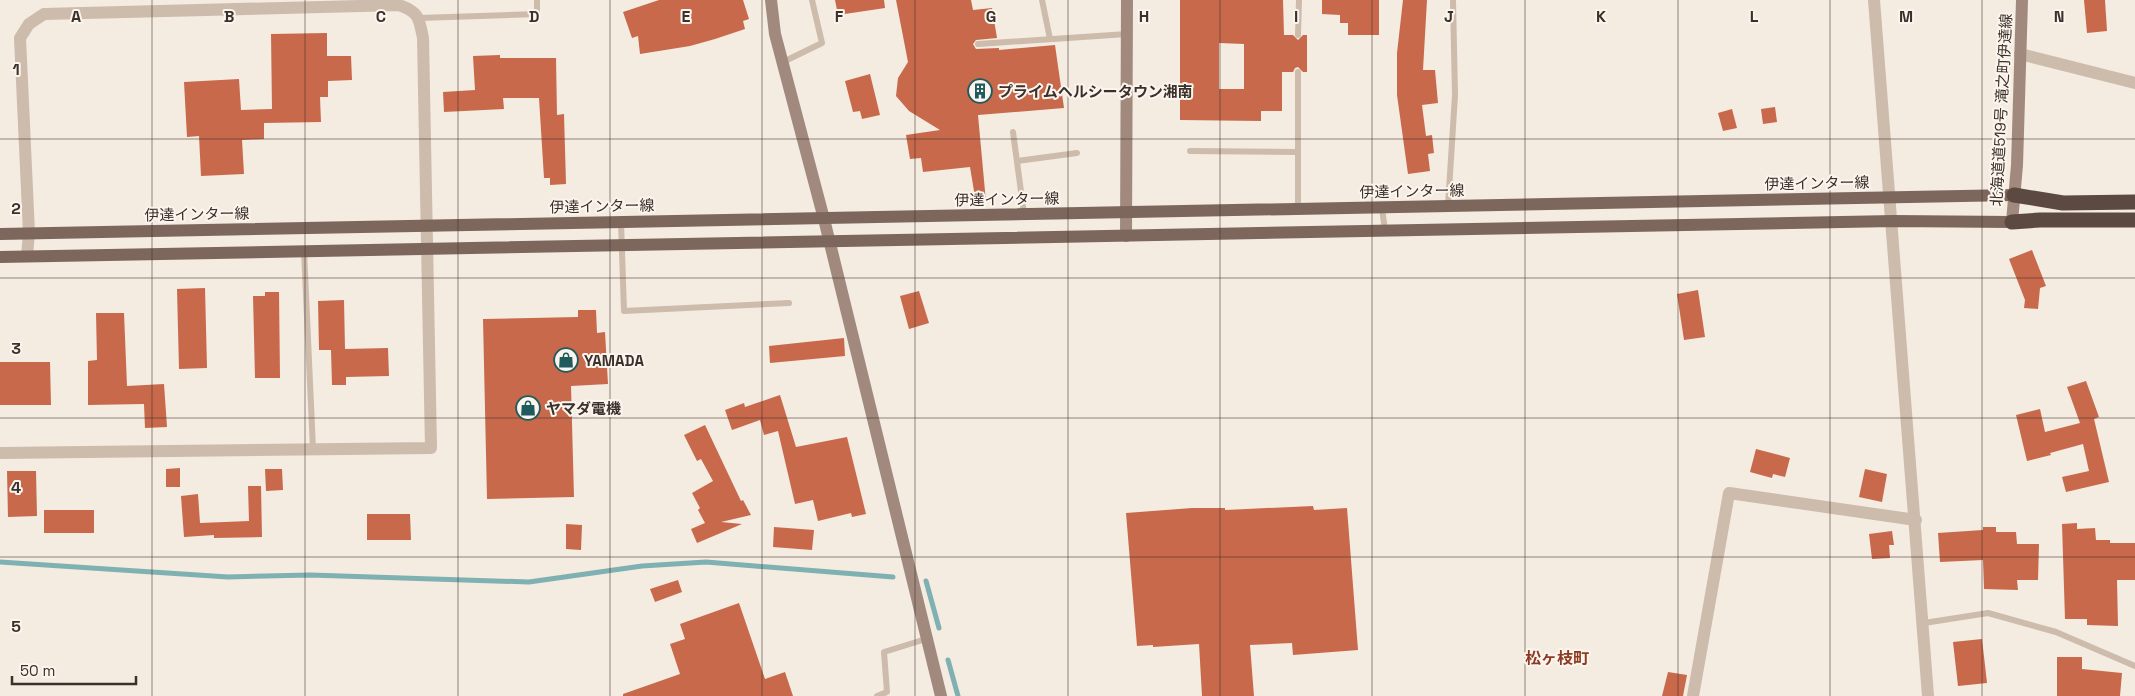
<svg xmlns="http://www.w3.org/2000/svg" width="2135" height="696" font-family="'Space Grotesk','Noto Sans JP',sans-serif">
	<style>
		.lines { fill: none; stroke-linecap: round; stroke-linejoin: round }
		.stream { stroke: #7fb0b2; stroke-width: 5 }
		.building { fill: #c8694b; fill-rule: evenodd }
		.lane { stroke: #cdbbac; stroke-width: 6 }
		.street { stroke: #cdbbac; stroke-width: 12 }
		.secondary { stroke: #a18a7d; stroke-width: 12 }
		.primary { stroke: #7d675c; stroke-width: 12 }
		.highway { stroke: #5c4a42; stroke-width: 15 }
		.grid { fill: none; stroke: #3b302b; stroke-width: 1; stroke-opacity: 0.55 }
		.labels { text-anchor: middle; dominant-baseline: central; stroke-width: 4; stroke-linejoin: round; paint-order: stroke }
		.poi-label { font-size: 15px; font-weight: bold; fill: #3b302b; stroke: #fbf5ee; text-anchor: start }
		.street-label { font-size: 15px; fill: #3b302b; stroke: #fbf5ee }
		.neighbourhood-label { font-size: 16px; font-weight: bold; fill: #8c3b22; stroke: #fbf5ee }
		.grid-label { font-size: 16px; text-anchor: middle; font-weight: bold; fill: #3b302b; stroke: #fbf5ee; stroke-width: 4; stroke-linejoin: round; paint-order: stroke }
	</style>
	<rect width="100%" height="100%" fill="#f4ebe1"/>
	<g class="lines">
		<!-- stream -->
		<g class="stream">
			<path d="M0 562 228 577 310 575 529 582 642 566 706 562 893 577"/>
			<path d="M926 581 939 628"/>
			<path d="M948 660 958 696"/>
		</g>
	</g>
	<!-- building -->
	<g class="building">
		<path d="M659 0H743L749 19 743 21 745 29 715 39 690 46 640 54 638 36 632 38 623 12Z"/>
		<path d="M835 0H884L885 8 838 15Z"/>
		<path d="M896 0H971L973 10 992 8 997 38 976 40 973 44 976 49 999 48V50L1055 45 1064 108 978 115 986 202 976 203 970 167 923 172 921 158 910 159 906 135 940 130 909 111 896 96 898 78 908 62Z"/>
		<path d="M1180 0H1283L1284 35H1293L1298 40 1303 35H1307V72H1303L1298 67 1295 68 1293 72H1282V111H1261V121L1180 120ZM1219 43 1244 44V89H1219Z"/>
		<path d="M1322 0H1379V35H1348V23H1340V15L1322 14Z"/>
		<path d="M1403 0H1427L1423 70H1435L1438 103 1422 105 1426 136 1432 135 1434 153 1428 154 1430 171 1408 174 1397 95V53Z"/>
		<path d="M2084 0H2105L2107 31 2087 33Z"/>
		<path d="M327 33V56H351L352 80 328 81V97H320L321 122 264 123V139L242 140 244 174 201 176 199 136 187 137 184 82 239 79 241 110 272 109 271 34Z"/>
		<path d="M500 55V58H556L557 115 564 114 566 184 550 185V178H544L539 98H503L504 109 444 112 443 92 475 90 473 56Z"/>
		<path d="M870 74 880 115 862 119 860 111 853 112 845 81Z"/>
		<path d="M1775 107 1777 122 1763 124 1761 109Z"/>
		<path d="M1732 109 1737 128 1723 131 1718 113Z"/>
		<path d="M2032 250 2046 286 2040 288 2038 309 2024 308 2025 300 2009 259Z"/>
		<path d="M205 288 207 368 179 369 177 289Z"/>
		<path d="M1698 290 1705 337 1684 340 1677 294Z"/>
		<path d="M919 291 929 323 909 329 900 296Z"/>
		<path d="M265 292H279L280 378H255L253 296H265Z"/>
		<path d="M344 300 345 349 388 348 389 376 346 377V385H332L331 350H319L318 301Z"/>
		<path d="M578 310H596L597 333 605 332 608 384 571 386 574 497 487 499 483 319 578 317Z"/>
		<path d="M96 313H124L127 386 164 384 167 427 145 428 144 404 88 405V361L97 360Z"/>
		<path d="M844 338 845 356 770 363 769 346Z"/>
		<path d="M0 362H50L51 405H0Z"/>
		<path d="M2086 381 2099 417 2094 419 2109 482 2066 492 2062 477 2089 471 2083 444 2050 453 2051 455 2027 461 2016 415 2040 409 2045 432 2080 423 2067 387Z"/>
		<path d="M780 395 796 447 847 437 866 514 852 517 851 513 818 521 813 500 795 504 778 431 764 435 760 420 732 430 725 410 744 403 745 407Z"/>
		<path d="M705 425 741 501 743 500 751 515 721 522 742 524 697 543 691 529 705 523 698 510 700 508 692 493 713 481 701 459 697 461 684 435Z"/>
		<path d="M1756 449 1790 458 1785 477 1773 474 1772 478 1750 472Z"/>
		<path d="M180 468V487H166V469Z"/>
		<path d="M265 469H282L283 490 266 491Z"/>
		<path d="M1865 469 1887 474 1882 502 1859 497Z"/>
		<path d="M7 471H36L37 516 8 517Z"/>
		<path d="M248 486H261L262 537 214 538V535L184 537 181 496 198 494 200 523 249 521Z"/>
		<path d="M1313 506 1314 510 1347 508 1358 650 1293 655 1292 643 1250 645 1254 696H1202L1199 644 1153 647V645L1137 646 1126 513 1192 508H1225V510Z"/>
		<rect x="44" y="510" width="50" height="23"/>
		<path d="M367 514H410L411 540H367Z"/>
		<path d="M2077 523V529L2095 528 2096 540H2110V543H2135V580H2117L2118 626 2087 625V619H2065L2062 524Z"/>
		<path d="M566 524 582 525 581 550 566 549Z"/>
		<path d="M774 527 814 530 812 550 773 547Z"/>
		<path d="M1983 527H1996V532H2016L2017 544H2039L2038 580H2017L2018 590 1984 589 1983 560 1940 562 1938 533 1983 530Z"/>
		<path d="M1892 531 1894 545H1889L1890 558 1872 559 1869 534Z"/>
		<path d="M678 580 682 592 655 602 650 589Z"/>
		<path d="M739 603 765 679 785 672 793 696H623V694L680 674 670 644 685 639 680 624Z"/>
		<path d="M1982 639 1987 683 1958 686 1953 642Z"/>
		<path d="M2057 657H2082V669L2122 673 2120 696H2057Z"/>
		<path d="M1668 672 1687 675 1683 696H1662Z"/>
	</g>
	<g class="lines">
		<!-- lane -->
		<g class="lane">
			<path d="M1042 0 1050 39"/>
			<path d="M419 18 537 14V0"/>
			<path d="M1298 35 1299 0"/>
			<path d="M978 44 1127 34"/>
			<path d="M783 62 822 43 812 0"/>
			<path d="M1013 132 1024 214"/>
			<path d="M1190 151 1297 152"/>
			<path d="M1017 161 1077 153"/>
			<path d="M1448 206 1455 95 1453 0"/>
			<path d="M1382 208 1385 231"/>
			<path d="M1298 209V72"/>
			<path d="M621 222 624 311 789 303"/>
			<path d="M304 251 313 449"/>
			<path d="M1924 623 1988 613 2056 632 2135 666"/>
			<path d="M877 696 887 692 884 652 926 639"/>
		</g>
		<!-- street -->
		<g class="street">
			<path d="M1874 0 1928 696"/>
			<path d="M2020 54 2135 83"/>
			<path d="M0 453 431 448 423 38C419 18 419 12 399 5L44 14 29 24 20 38 29 233 27 256"/>
			<path d="M1693 696 1729 493 1916 520"/>
		</g>
		<!-- secondary -->
		<g class="secondary">
			<path d="M771 0 775 34 824 219 941 696"/>
			<path d="M2012 222 2017 165 2022 0"/>
			<path d="M1126 236 1127 0"/>
		</g>
		<!-- primary -->
		<g class="primary">
			<path d="M0 234 2014 195"/>
			<path d="M0 257 1893 221 2012 222"/>
		</g>
		<!-- highway -->
		<g class="highway">
			<path d="M2014 195 2063 203 2135 202"/>
			<path d="M2012 222 2040 220H2135"/>
		</g>
	</g>
	<!-- grid -->
	<path class="grid" d="M152 0V696M305 0V696M458 0V696M610 0V696M762 0V696M915 0V696M1068 0V696M1220 0V696M1372 0V696M1525 0V696M1678 0V696M1830 0V696M1982 0V696M0 139H2135M0 278H2135M0 418H2135M0 557H2135"/>
	<!-- icons -->
	<defs>
		<g id="building-ring" transform="scale(1.25)"><circle r="9.5" fill="#fbf5ee" stroke="#1f5a5e" stroke-width="1.5"/><path d="M-4-6H4V6H1V3H-1V6H-4ZM-2.5-4.3h1.7v1.8h-1.7ZM.8-4.3h1.7v1.8H.8ZM-2.5-1h1.7V.8h-1.7ZM.8-1h1.7V.8H.8Z" fill="#1f5a5e"/></g>
		<g id="shop-ring" transform="scale(1.25)"><circle r="9.5" fill="#fbf5ee" stroke="#1f5a5e" stroke-width="1.5"/><path d="M-5-2.5h2.3a2.7 3.5 0 0 1 5.4 0H5L5.5 6h-11ZM-1.5-2.5h3a1.5 2.3 0 0 0-3 0Z" fill="#1f5a5e"/></g>
	</defs>
	<g fill-rule="evenodd">
		<use href="#building-ring" x="980" y="91"/>
		<use href="#shop-ring" x="566" y="360"/>
		<use href="#shop-ring" x="528" y="408"/>
	</g>
	<g class="labels">
		<!-- poi labels -->
		<g class="poi-label">
			<text x="998" y="91">プライムヘルシータウン湘南</text>
			<text x="584" y="360">YAMADA</text>
			<text x="546" y="408">ヤマダ電機</text>
		</g>
		<!-- street labels -->
		<g class="street-label">
			<text transform="translate(2001 110) rotate(-87)">北海道道519号 滝之町伊達線</text>
			<text transform="translate(1817 183) rotate(-1)">伊達インター線</text>
			<text transform="translate(1412 191) rotate(-1)">伊達インター線</text>
			<text transform="translate(1007 199) rotate(-1)">伊達インター線</text>
			<text transform="translate(602 206) rotate(-1)">伊達インター線</text>
			<text transform="translate(197 214) rotate(-1)">伊達インター線</text>
		</g>
		<!-- neighbourhood labels -->
		<g class="neighbourhood-label">
			<text x="1557" y="658">松ヶ枝町</text>
		</g>
	</g>
	<g class="grid-label">
		<text x="76" y="22">A</text>
		<text x="229" y="22">B</text>
		<text x="381" y="22">C</text>
		<text x="534" y="22">D</text>
		<text x="686" y="22">E</text>
		<text x="839" y="22">F</text>
		<text x="991" y="22">G</text>
		<text x="1144" y="22">H</text>
		<text x="1296" y="22">I</text>
		<text x="1449" y="22">J</text>
		<text x="1601" y="22">K</text>
		<text x="1754" y="22">L</text>
		<text x="1906" y="22">M</text>
		<text x="2059" y="22">N</text>
		<text x="16" y="75">1</text>
		<text x="16" y="214">2</text>
		<text x="16" y="354">3</text>
		<text x="16" y="493">4</text>
		<text x="16" y="632">5</text>
	</g>
	<!-- scale -->
	<path d="M12 676v8h124v-8" fill="none" stroke="#3b302b" stroke-width="2.5"/>
	<text x="20" y="676" font-size="15" fill="#3b302b" stroke="#fbf5ee" stroke-width="4" paint-order="stroke">50 m</text>
</svg>
